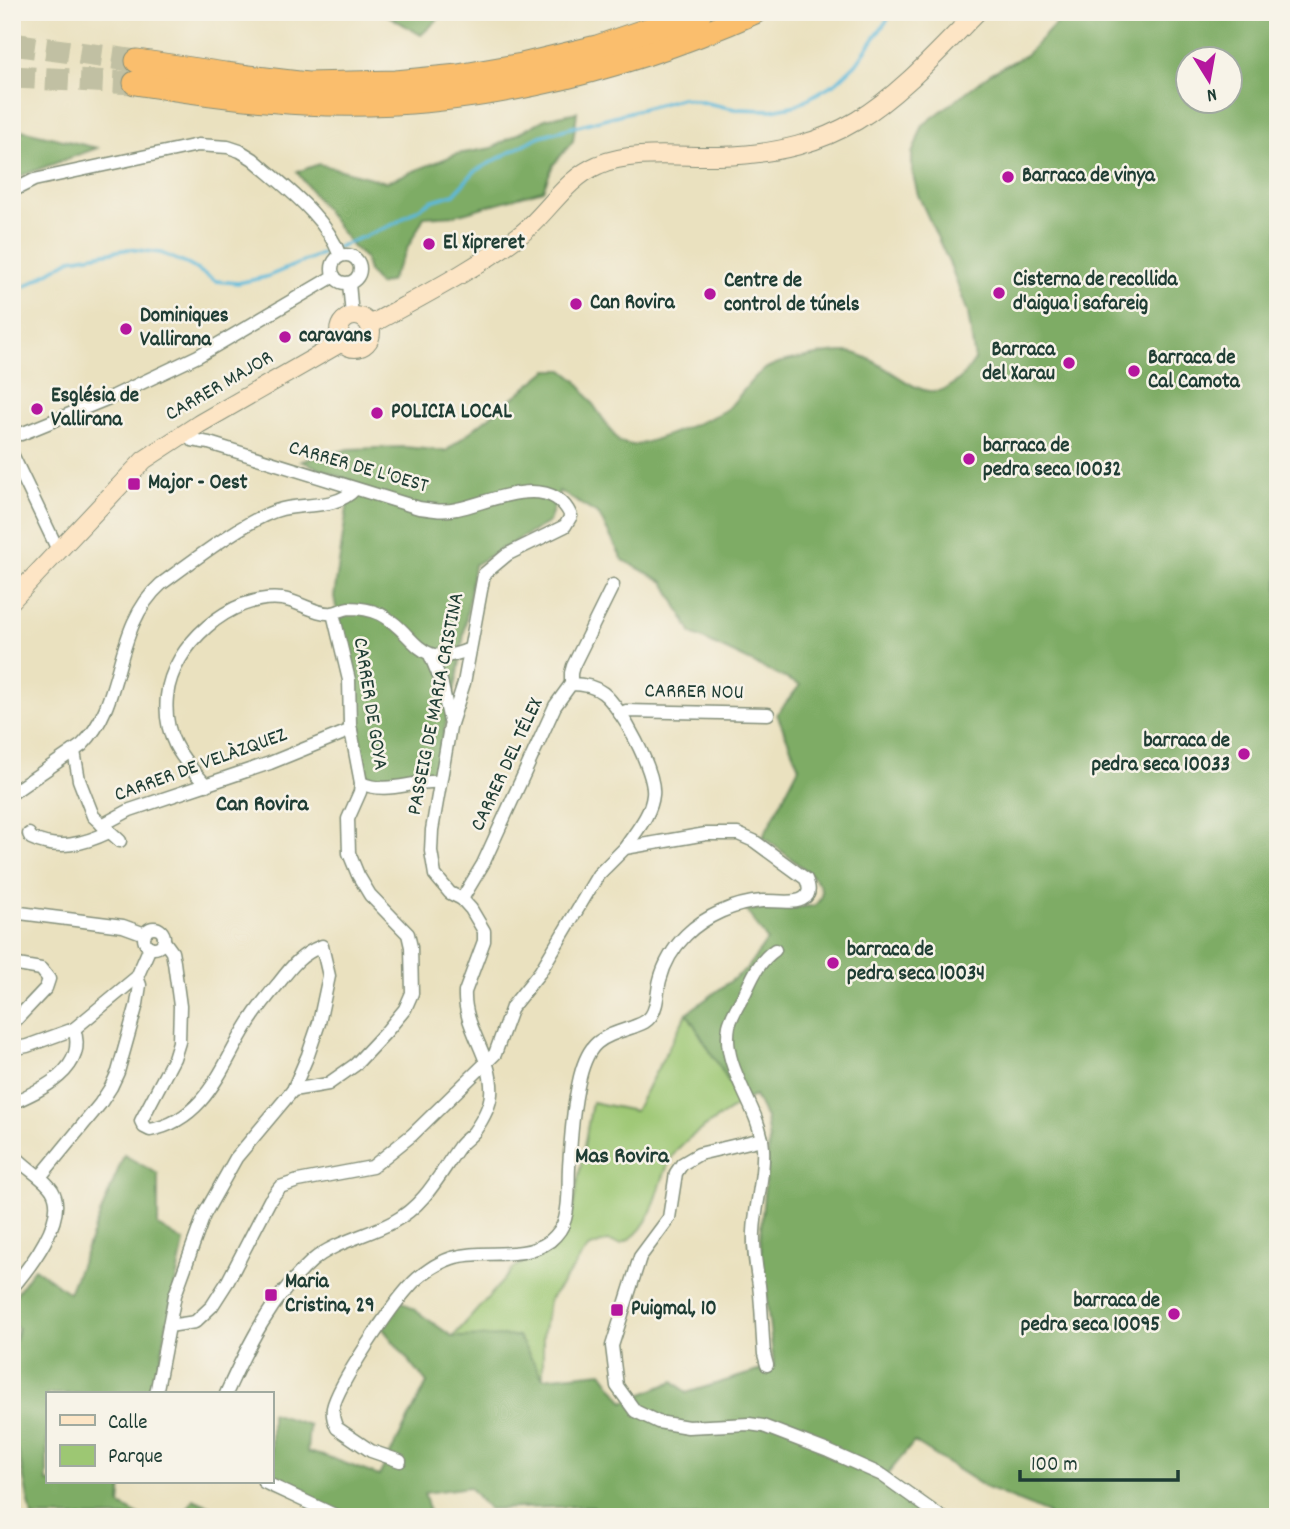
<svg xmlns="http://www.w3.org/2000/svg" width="1290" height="1529" font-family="Dekko,sans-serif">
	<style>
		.green { fill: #9dc773; stroke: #5e8254; stroke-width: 2 }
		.forest { fill: #7eac65; stroke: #4e744c; stroke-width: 2; fill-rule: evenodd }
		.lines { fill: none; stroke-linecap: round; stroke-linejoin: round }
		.stream { stroke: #5cb9da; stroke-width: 3.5 }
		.highway-tunnel { stroke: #c1c0a3; stroke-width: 23; stroke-dasharray: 23 11; stroke-linecap: butt }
		.street-casing { stroke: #848f7a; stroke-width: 15 }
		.secondary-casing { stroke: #848f7a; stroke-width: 20 }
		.highway-casing { stroke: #848f7a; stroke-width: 25 }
		.street { stroke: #fff; stroke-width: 12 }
		.secondary { stroke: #fde5c5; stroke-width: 18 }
		.highway { stroke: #fabe6d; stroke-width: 23 }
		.poi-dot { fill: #b5179e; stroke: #f7f3e8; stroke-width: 2.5 }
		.labels { text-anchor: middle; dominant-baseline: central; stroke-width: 5; stroke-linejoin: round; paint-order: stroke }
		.poi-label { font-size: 21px; font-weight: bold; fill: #1f3d34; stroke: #f7f3e8; text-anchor: start }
		.street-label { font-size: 21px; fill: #1f3d34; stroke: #f7f3e8 }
		.neighbourhood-label { font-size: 23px; font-weight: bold; fill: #1f3d34; stroke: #f7f3e8 }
	</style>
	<rect width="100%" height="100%" fill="#f7f3e8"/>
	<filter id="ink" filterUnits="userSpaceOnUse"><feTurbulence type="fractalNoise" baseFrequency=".0143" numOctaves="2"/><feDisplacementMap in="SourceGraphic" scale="14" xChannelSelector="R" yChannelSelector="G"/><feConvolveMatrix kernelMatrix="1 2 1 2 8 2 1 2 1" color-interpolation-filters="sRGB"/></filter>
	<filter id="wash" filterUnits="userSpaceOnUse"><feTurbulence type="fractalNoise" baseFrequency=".00686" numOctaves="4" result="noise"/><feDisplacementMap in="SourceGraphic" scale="28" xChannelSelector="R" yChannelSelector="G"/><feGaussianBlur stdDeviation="1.57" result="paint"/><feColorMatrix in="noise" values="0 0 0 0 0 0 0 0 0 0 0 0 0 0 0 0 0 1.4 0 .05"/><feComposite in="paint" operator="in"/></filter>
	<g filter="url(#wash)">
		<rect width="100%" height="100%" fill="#eae1bf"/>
		<!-- green -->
		<path class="green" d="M687 1013 741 1102C721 1119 686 1134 672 1157 655 1186 657 1228 621 1244L607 1241 588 1248 549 1301 543 1336V1379L453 1337 515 1267 559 1242 571 1219 592 1102 635 1111Z"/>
		<!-- forest -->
		<g class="forest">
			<path d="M382 12H446L421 35Z"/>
			<path d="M1067 12H1278V1517H1047L1048 1513 987 1488 914 1442 881 1482 928 1517H599L593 1506 488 1509 469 1487 424 1493 431 1517H340L271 1482V1413L309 1425 307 1452 328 1457 379 1476 427 1383 375 1319 399 1299 453 1337 518 1336 543 1378 602 1372 624 1402 674 1381 686 1393 774 1366 760 1238 769 1141 766 1118 755 1096 741 1102 687 1013 747 969 767 940 746 910 814 906C821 900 823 895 820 886 815 875 775 846 763 837L799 767 777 714 800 685 692 634 664 582 623 560 599 515 559 491 549 522 474 565 458 674 434 773 382 783 362 772 351 731 352 684 334 597 351 481 301 461 349 449 404 447 446 451 548 370H563L577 381 619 442C624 443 629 445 634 445 648 444 719 416 728 408 740 397 748 382 761 372 776 360 799 359 817 355 828 353 843 350 854 353 904 368 931 427 975 360L968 313 951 267 918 195 912 171V154L923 125 991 73 1026 55ZM1188 60H1230V102H1188Z"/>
			<path d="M577 112 573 141 553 165 543 190 456 215 424 217 390 281 379 285 368 271 365 258 353 247 297 172 319 164 386 182 457 154 492 148 545 119Z"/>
			<path d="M12 125 13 128 97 148 12 179Z"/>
			<path d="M124 1155 158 1174V1226L184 1242 167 1324 155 1394H47V1482H122L120 1505 142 1517H32L18 1451 12 1450V1353L18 1328 12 1325V1300L34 1268 69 1293Z"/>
			<path d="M193 1499 234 1517H183Z"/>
		</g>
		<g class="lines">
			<!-- stream -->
			<path class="stream" d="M26 286 71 259 129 249 161 253 189 265 216 281 238 283 266 277 394 224 431 201 454 194 475 171 540 136 682 98 735 109 772 110 797 105 837 82 856 64 893 12"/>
		</g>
	</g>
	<g filter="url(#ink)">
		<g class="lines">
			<!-- highway-tunnel -->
			<g class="highway-tunnel">
				<path d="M12 44 137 61"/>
				<path d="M12 77 135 83"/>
			</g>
			<!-- street casing -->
			<g class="street-casing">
				<g id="street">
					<path d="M12 191 34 180 198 145 228 147 240 151 253 159C285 187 326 216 340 256"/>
					<circle cx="346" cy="269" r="14"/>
					<path d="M349 283 352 316"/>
					<path d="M21 434 114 396 198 356 334 276"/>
					<path d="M183 435 192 440 209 443 419 508C432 510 444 512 457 509 491 502 551 471 571 516L565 526 508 554 484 574 464 683 450 727 432 830 431 851 435 875 450 893 462 899 471 909 484 931V941L465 992C463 1028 494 1058 491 1094 490 1107 481 1122 474 1132 469 1138 463 1141 459 1147 439 1175 425 1205 393 1222 367 1236 334 1242 312 1261 271 1298 248 1345 226 1394"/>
					<path d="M12 454 58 550"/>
					<path d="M430 655 441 681 450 721"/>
					<path d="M571 684V673L573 666 613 585"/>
					<path d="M620 714 626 711 768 714"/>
					<path d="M74 751 79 780 93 816 120 841"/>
					<path d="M361 783C386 795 413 780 440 782"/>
					<path d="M206 785C180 757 163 736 167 696 172 646 231 593 282 599 299 601 316 615 333 613 338 612 343 609 349 608 358 608 371 610 380 614 416 632 417 672 470 649"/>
					<path d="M12 793 82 745C126 701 112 628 161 584 190 563 249 517 282 509 306 503 337 509 355 489"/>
					<path d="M102 825 130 810 270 763 351 730"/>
					<path d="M29 834 31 838C58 851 84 844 109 832"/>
					<path d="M462 899 483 864 555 706 571 684C582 684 594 686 603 693 621 707 656 772 653 795 651 815 636 831 625 848"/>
					<path d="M12 912 123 926 145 934"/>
					<circle cx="154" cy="938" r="10"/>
					<path d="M12 964 41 969 49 979 46 988 12 1024"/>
					<path d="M12 1049 27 1046 74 1029 137 977 150 947"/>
					<path d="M293 1090 328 1084 355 1065 386 1032 405 1009 412 993 411 947 408 934 370 895 358 875 349 853 348 819 360 792 361 783 350 725 349 680 333 613"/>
					<path d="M12 1103C41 1090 88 1069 74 1029"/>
					<path d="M762 1139 699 1154 682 1164 676 1173 669 1218 640 1257 612 1346 617 1386 635 1411 658 1422 688 1427 749 1424 763 1426 828 1451 882 1475 941 1517"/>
					<path d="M12 1152C23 1168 42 1175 52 1190 69 1217 29 1268 12 1288"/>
					<path d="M40 1177 100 1104 111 1087 118 1072 137 1004 140 985 137 977"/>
					<path d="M169 1326 195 1322 212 1306 228 1281 270 1200 280 1187 298 1181 372 1167 412 1135 495 1054 512 1007 540 972 598 875 625 848 706 834H738L754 841 806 879C809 886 811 894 804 898 795 905 773 900 762 901 735 903 705 916 686 935 674 947 664 964 660 980 657 991 658 1006 651 1016 646 1023 640 1024 633 1027 600 1038 589 1041 580 1077 573 1106 571 1137 569 1167 568 1184 570 1202 565 1219 563 1227 557 1235 550 1241 521 1262 484 1248 452 1258 437 1263 419 1275 409 1287 391 1307 338 1384 333 1408 332 1415 334 1422 337 1428L371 1451 400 1461"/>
					<path d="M767 1365 764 1354C762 1331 762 1308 759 1285 756 1267 753 1251 754 1232 755 1205 765 1175 763 1148 760 1106 721 1069 729 1026 732 1014 739 1004 745 993 753 976 759 961 775 950"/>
					<path d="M156 1394 175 1295 204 1215 236 1158 293 1090 308 1055 319 1023 329 976 322 946C301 954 292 966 278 984 265 999 253 1015 243 1032 219 1073 203 1120 150 1130L144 1127 141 1121 174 1058 179 1042 180 1006 174 962 172 952 164 941"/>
					<path d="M264 1482 339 1517"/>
				</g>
			</g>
			<!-- secondary casing -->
			<g class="secondary-casing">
				<g id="secondary">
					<circle cx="355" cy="332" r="16"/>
					<path d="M370 325C420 297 474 270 520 235 547 214 565 179 598 165 631 150 683 157 719 156 850 152 891 100 977 12"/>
					<path d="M12 600 144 460 199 424 342 342"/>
				</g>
			</g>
			<!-- highway casing -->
			<g class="highway-casing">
				<g id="highway">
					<path d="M137 61 225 74 307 84 396 82 458 76 522 65 597 47 700 12"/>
					<path d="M135 83C191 92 247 100 304 103 459 112 615 74 755 12"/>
				</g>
			</g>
			<!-- street -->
			<use href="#street" class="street"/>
			<!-- secondary -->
			<use href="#secondary" class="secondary"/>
			<!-- highway -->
			<use href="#highway" class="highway"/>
		</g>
	</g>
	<!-- markers -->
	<g class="poi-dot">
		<circle cx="1008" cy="177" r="7"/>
		<circle cx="429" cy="244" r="7"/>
		<circle cx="999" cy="293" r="7"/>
		<circle cx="710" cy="294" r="7"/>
		<circle cx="576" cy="304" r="7"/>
		<circle cx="126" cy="329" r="7"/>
		<circle cx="285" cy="337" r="7"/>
		<circle cx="1069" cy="363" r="7"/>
		<circle cx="1134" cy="371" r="7"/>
		<circle cx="37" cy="409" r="7"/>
		<circle cx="377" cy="413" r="7"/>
		<circle cx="969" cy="459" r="7"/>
		<rect x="127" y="477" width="14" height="14" rx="3.5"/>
		<circle cx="1244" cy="754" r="7"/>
		<circle cx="833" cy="963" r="7"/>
		<rect x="264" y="1288" width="14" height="14" rx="3.5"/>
		<rect x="610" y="1303" width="14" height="14" rx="3.5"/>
		<circle cx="1174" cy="1314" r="7"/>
	</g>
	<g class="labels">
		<!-- poi labels -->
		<g class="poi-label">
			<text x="1022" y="177">Barraca de vinya</text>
			<text x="443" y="244">El Xipreret</text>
			<text x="1013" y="281">Cisterna de recollida<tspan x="1013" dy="24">d'aigua i safareig</tspan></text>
			<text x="724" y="282">Centre de<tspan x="724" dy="24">control de túnels</tspan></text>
			<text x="590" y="304">Can Rovira</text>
			<text x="140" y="317">Dominiques<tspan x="140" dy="24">Vallirana</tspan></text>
			<text x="299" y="337">caravans</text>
			<text x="1055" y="351" text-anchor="end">Barraca<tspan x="1055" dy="24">del Xarau</tspan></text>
			<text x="1148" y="359">Barraca de<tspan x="1148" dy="24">Cal Camota</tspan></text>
			<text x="51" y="397">Església de<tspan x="51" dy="24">Vallirana</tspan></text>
			<text x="391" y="413">POLICIA LOCAL</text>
			<text x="983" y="447">barraca de<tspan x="983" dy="24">pedra seca 10032</tspan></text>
			<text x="148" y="484">Major - Oest</text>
			<text x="1230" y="742" text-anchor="end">barraca de<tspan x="1230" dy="24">pedra seca 10033</tspan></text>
			<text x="847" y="951">barraca de<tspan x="847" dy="24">pedra seca 10034</tspan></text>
			<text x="285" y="1283">Maria<tspan x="285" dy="24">Cristina, 29</tspan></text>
			<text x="1160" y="1302" text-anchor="end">barraca de<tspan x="1160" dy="24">pedra seca 10095</tspan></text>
			<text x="631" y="1310">Puigmal, 10</text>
		</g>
		<!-- street labels -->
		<g class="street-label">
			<text transform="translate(220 387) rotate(-30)">CARRER MAJOR</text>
			<text transform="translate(358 468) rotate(16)">CARRER DE L'OEST</text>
			<text transform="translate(694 693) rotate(1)">CARRER NOU</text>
			<text transform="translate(369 704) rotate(81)">CARRER DE GOYA</text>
			<text transform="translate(437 704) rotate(-79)">PASSEIG DE MARIA CRISTINA</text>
			<text transform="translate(508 765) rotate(-65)">CARRER DEL TÉLEX</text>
			<text transform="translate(201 766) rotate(-20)">CARRER DE VELÀZQUEZ</text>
		</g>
		<!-- neighbourhood labels -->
		<g class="neighbourhood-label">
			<text x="262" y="805">Can Rovira</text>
			<text x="622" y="1157">Mas Rovira</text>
		</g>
	</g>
	<!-- margin -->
	<rect width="1290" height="1529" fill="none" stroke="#f7f3e8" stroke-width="42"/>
	<!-- legend -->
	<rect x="46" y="1392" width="228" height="91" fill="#f7f3e8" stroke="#a1aaa0" stroke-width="2"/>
	<rect x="60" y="1415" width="35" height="10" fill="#fde5c5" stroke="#a1aaa0" stroke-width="2"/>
	<text x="108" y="1428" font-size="21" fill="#1f3d34">Calle</text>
	<rect x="60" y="1445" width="35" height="21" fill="#9dc773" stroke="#a1aaa0" stroke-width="2"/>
	<text x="108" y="1462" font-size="21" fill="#1f3d34">Parque</text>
	<!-- north arrow -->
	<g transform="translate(1209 80) rotate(169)"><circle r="33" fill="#f7f3e8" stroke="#a1aaa0" stroke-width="2"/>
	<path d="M0-5L12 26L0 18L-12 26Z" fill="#b5179e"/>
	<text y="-10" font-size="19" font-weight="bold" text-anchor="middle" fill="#1f3d34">N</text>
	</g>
	<!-- scale -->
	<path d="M1020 1470v10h158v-10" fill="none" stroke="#1f3d34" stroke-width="3.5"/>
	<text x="1031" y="1470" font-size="21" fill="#1f3d34" stroke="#f7f3e8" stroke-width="5" paint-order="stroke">100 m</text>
</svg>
